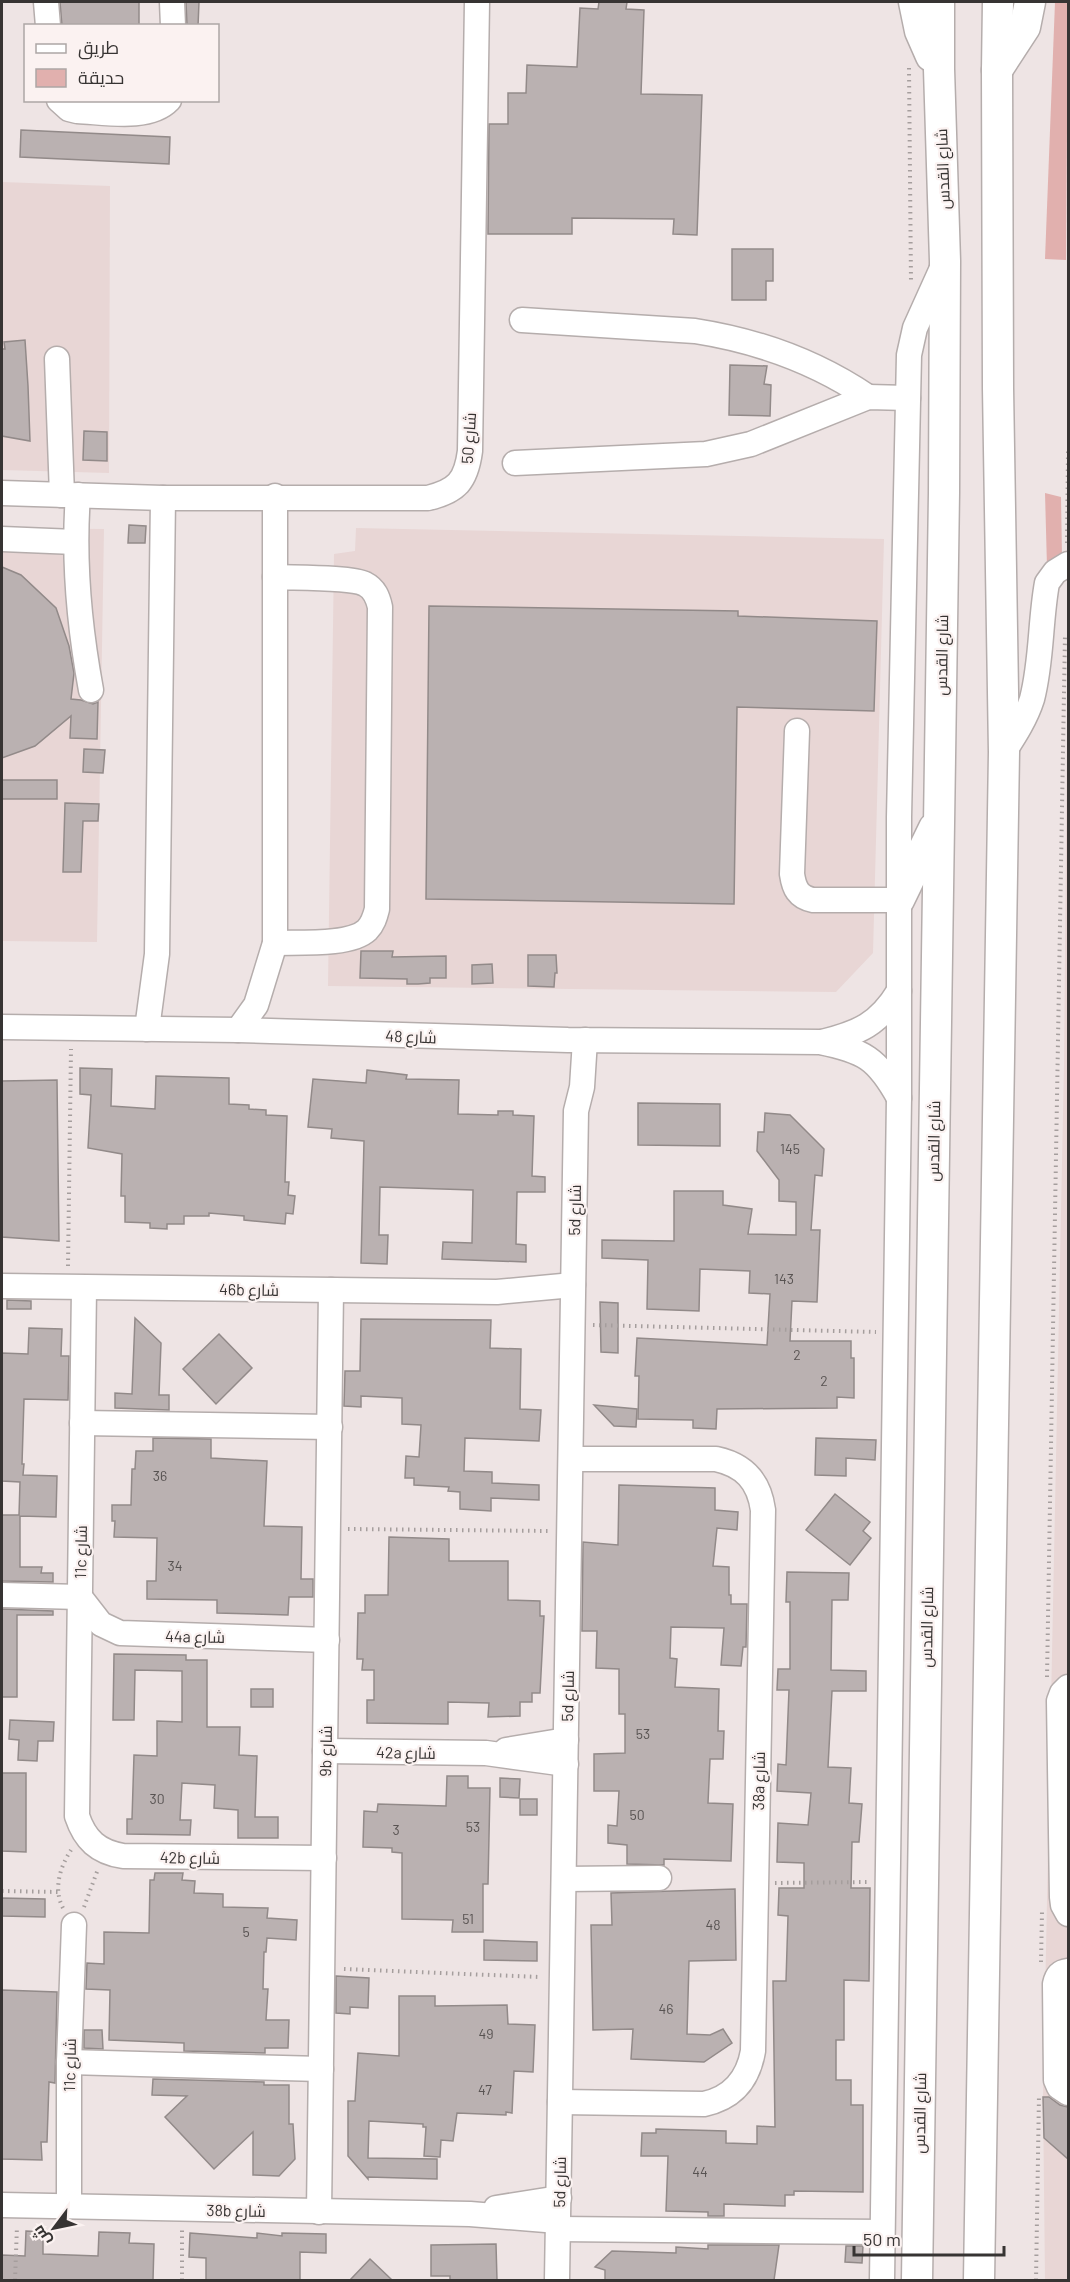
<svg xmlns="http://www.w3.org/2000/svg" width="1070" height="2282" font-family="Barlow,Cairo,sans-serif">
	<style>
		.built { fill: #e8d6d5 }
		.green { fill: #e1b0ae }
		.building { fill: #bab1b1; stroke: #928a89; stroke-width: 1.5 }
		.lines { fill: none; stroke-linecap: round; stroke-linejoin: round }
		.minor-casing { stroke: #b5adac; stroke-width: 27 }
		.major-casing { stroke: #b5adac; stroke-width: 33 }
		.path { stroke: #a59e9d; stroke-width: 4; stroke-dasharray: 1.5 4.5; stroke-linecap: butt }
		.minor { stroke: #fff; stroke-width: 24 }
		.major { stroke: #fff; stroke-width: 30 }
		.labels { text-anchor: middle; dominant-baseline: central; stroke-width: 4.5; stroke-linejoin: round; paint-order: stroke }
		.number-label { font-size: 14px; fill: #585352 }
		.street-label { font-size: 16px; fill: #373433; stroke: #fbf2f1 }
	</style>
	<rect width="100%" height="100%" fill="#eee4e4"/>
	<!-- built -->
	<g class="built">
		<path d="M2 182 110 186 109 473 2 470Z"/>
		<path d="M2 528 104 529 97 942 2 941Z"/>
		<path d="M356 528 884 539 873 953 836 992 328 986 334 554 355 551Z"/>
		<path d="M1068 624V2280H1045L1043 2097 1064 1065Z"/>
	</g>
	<!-- green -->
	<g class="green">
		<path d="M1055 2H1068L1066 260 1045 259Z"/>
		<path d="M1045 493 1061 497 1062 556 1047 567Z"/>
	</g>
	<!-- building -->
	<g class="building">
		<path d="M60 2H139V26H62Z"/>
		<path d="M186 2H199L198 26H187Z"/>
		<path d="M599 2H627L626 9 644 10 641 94 702 95 697 235 673 234 674 219 572 218V234H488L489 124H508V93H526L527 65 577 67 580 8 598 9Z"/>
		<path d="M21 130 170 137 169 164 20 157Z"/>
		<path d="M732 249H773V281H766V300H732Z"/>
		<path d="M25 340 28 386 30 441 2 436V349H5L4 342Z"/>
		<path d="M730 365 767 366 764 384 771 385 770 416 729 415Z"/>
		<path d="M84 431 107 432V461L83 460Z"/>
		<path d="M129 525 146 526 145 543H128Z"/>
		<path d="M2 567 21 575 56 608 69 646 74 673 71 699 81 700 93 704 98 702 97 739 70 738 71 716 35 746 2 758Z"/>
		<path d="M429 606 738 611V616L877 621 874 711 737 707 734 904 426 899Z"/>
		<path d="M84 749 105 750 103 773 83 772Z"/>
		<rect x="2" y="780" width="55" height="19"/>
		<path d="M65 803 99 804 98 821H83L81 872H63Z"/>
		<path d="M361 951H393L392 957 446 956V978H430V983L418 984H407V979L360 978Z"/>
		<path d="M528 955H556L557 973H555L554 987 528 986Z"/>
		<path d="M492 964 493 983 472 984V965Z"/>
		<path d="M80 1068 112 1069 111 1106 155 1109 156 1076 229 1078V1104L249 1105V1109L266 1110V1115L287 1116 285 1182H289L288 1195 295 1196 293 1214 286 1213 285 1224 244 1220V1216L209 1213V1216H184V1224H167V1229L150 1228V1223L125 1222V1196H121L122 1154 88 1148 91 1095 80 1094Z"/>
		<path d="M367 1070 407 1075 406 1079 459 1080 458 1114 498 1115V1111H513V1115L534 1116 532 1176 545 1177V1192H517L516 1244 526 1245V1262L442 1259 443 1242 472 1243 473 1190 380 1187 379 1235H388L387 1264 361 1263 364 1141 331 1138 332 1129 308 1127 313 1079 366 1083Z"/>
		<path d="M57 1080 59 1241 2 1237V1081Z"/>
		<path d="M638 1103 720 1104V1146L638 1145Z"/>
		<path d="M765 1113 790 1115 824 1149 822 1176 815 1175 811 1230H820L817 1302 792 1301 790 1341H851V1358H854V1398L837 1397V1408L717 1409 716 1429 693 1428V1420L638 1419 639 1376H635L637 1338 767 1345 770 1294 749 1293 750 1271 700 1269 699 1311 647 1309 648 1260 602 1258V1240L674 1241V1191H723V1205L752 1209 748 1234 796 1235V1202L779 1201V1180L757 1151 758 1132H764Z"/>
		<path d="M7 1300 31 1301V1309H7Z"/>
		<path d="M600 1302 618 1303V1353L601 1352Z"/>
		<path d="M135 1318 161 1343 159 1395H169V1410L115 1408V1393L132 1394Z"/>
		<path d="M361 1319 491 1320 490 1348 521 1349 520 1409 541 1410 539 1441 465 1438 464 1471 492 1472V1483L539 1485V1500L491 1498V1511L460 1509V1492L448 1491 449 1487 414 1485V1478H405L406 1456 419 1457 421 1425 402 1424V1398L361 1396V1407L344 1406 345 1371H360Z"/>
		<path d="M29 1328 62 1329 61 1356H69L68 1400 24 1399 22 1464H24L23 1475 57 1476 56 1517 20 1516V1567H42L41 1573H53V1582L2 1581V1515H19L20 1482 2 1481V1353L28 1354Z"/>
		<path d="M219 1334 252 1368 216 1404 183 1369Z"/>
		<path d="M594 1405 637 1409 636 1427 614 1426Z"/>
		<path d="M153 1438 211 1439V1458L267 1461 264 1526 302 1527 301 1579H313V1597H289L288 1615 217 1613V1600L147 1599V1581H156L157 1538 114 1537 115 1521H112V1505H131L132 1469H135L136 1451H153Z"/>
		<path d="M816 1438 876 1440 875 1460 846 1458V1476L815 1475Z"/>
		<path d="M619 1485 715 1488V1510L738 1512 737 1530 717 1528 713 1566 729 1567V1595H731V1604H747L746 1647H743L741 1666 721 1665 724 1628 671 1627 670 1658 677 1659 675 1687 719 1689 718 1731H724L723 1759H710L708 1803 733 1804 731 1861 664 1859V1865L627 1864V1845L608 1843V1825L617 1826 619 1791H594V1754L625 1753V1714H619V1669L596 1668 597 1631H582L583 1542 618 1545Z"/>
		<path d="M835 1494 870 1522 863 1531 871 1538 850 1565 806 1530Z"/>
		<path d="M389 1537 449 1539V1561H508V1600L540 1601V1616H544L540 1693H532V1702H520V1716L488 1717 489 1703 448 1702V1724L367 1723V1700H374V1670H362L363 1659H357L358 1613H365V1595H388Z"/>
		<path d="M787 1572 849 1573 848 1600H832L831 1670 866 1671V1691H832L828 1767 851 1768 849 1803 862 1804 859 1842H852L851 1888H870L869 1981 844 1980V2040H836V2080H851V2105H863V2192L794 2191V2195H785V2206L724 2204V2216H708V2212L666 2211 668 2156H641L642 2133H656V2129L726 2131V2143L757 2144V2126L775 2127 773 1981H786L788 1916 778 1915 779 1888H804V1863L777 1862 778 1823 808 1825 811 1793 777 1791 778 1764 786 1765 789 1690H777L778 1669H790V1602H786Z"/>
		<path d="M2 1609 53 1611V1615H17V1697H2Z"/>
		<path d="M114 1654 186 1655V1660H207V1727H240L239 1755 257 1756 255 1817H278V1838H238V1810L214 1808 215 1785 182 1783 180 1820H191L190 1835 127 1834V1819H132L134 1755 157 1756V1721L182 1722V1671L135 1670 134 1720H113Z"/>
		<rect x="251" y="1689" width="22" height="18"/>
		<path d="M10 1720 54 1722 53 1741H38L37 1761 18 1760 19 1740 9 1739Z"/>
		<path d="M2 1773H26V1852L2 1851Z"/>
		<path d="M447 1776H468V1788H490L488 1884H483V1932H452L453 1920 402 1919V1853L392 1852V1848L363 1847 364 1811 377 1812 378 1804 446 1806Z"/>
		<path d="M500 1778 520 1779 519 1798 500 1797Z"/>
		<rect x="520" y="1799" width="17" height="16"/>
		<path d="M155 1873H183L182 1880 195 1881 194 1893 223 1894V1907L268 1908 267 1918 297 1920 296 1940 267 1938 266 1952H264L263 1989H268L266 2020H289L288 2048H265V2053L184 2051V2043L109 2040 110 1990 86 1989 87 1963 104 1964V1932L149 1933 150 1880H154Z"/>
		<path d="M735 1889 736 1960 689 1961 687 2034 710 2035 723 2029 732 2043 704 2062 631 2059 633 2029 593 2030 591 1925H612L611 1893Z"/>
		<path d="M2 1898 45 1899V1917L2 1916Z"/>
		<path d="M484 1940 537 1942V1961L484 1960Z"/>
		<path d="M336 1976 369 1978 368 2008 350 2007V2014L336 2013Z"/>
		<path d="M2 1990 57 1992 55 2083 49 2082 47 2142H41L42 2160 2 2159Z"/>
		<path d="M399 1996H435V2006L507 2005 508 2024 535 2025 533 2072 514 2071 512 2113 506 2112V2115L457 2113 453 2141 441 2140 440 2157 424 2156 426 2127H423V2124L369 2121 368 2158 437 2159V2179L368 2177V2179L348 2156V2101H355L358 2053 399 2056Z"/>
		<path d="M84 2030H102L103 2049 84 2048Z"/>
		<path d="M153 2079 264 2082V2085H289V2124H293L295 2159 279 2176 253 2175V2132L214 2169 165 2117 187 2096 152 2095Z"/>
		<path d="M1043 2097H1049L1060 2105 1068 2107V2159L1044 2138Z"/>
		<path d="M26 2231 43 2232V2254L98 2256 99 2232 130 2233 129 2243 154 2244 153 2280H2V2255L25 2256Z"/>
		<path d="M190 2233 257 2238V2233L282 2236V2233L326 2234V2253L300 2252V2280H206V2258L189 2257Z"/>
		<path d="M496 2244 497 2280H450V2276H431V2245Z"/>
		<path d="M708 2245H779L774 2280H605V2270L595 2267 612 2251 676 2253V2247L708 2249Z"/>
		<path d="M846 2246H863L862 2263 845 2262Z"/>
		<path d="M370 2259 392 2280H350Z"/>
	</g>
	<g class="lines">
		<!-- minor casing -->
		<g class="minor-casing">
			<g id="minor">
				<path d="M46 2 48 26"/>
				<path d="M172 2 173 26"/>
				<path d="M59 100 69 109 77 111C104 112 149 121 169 100"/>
				<path d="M522 320 695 331C759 341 815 361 868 397"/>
				<path d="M57 359 62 495"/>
				<path d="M515 463 706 454 751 444 868 397 908 398"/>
				<path d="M2 493 163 498H428C457 491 466 481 470 451L477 2"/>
				<path d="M78 495C73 561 79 625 91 690"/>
				<path d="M2 539 75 542"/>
				<path d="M797 731 792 874C794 888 798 897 813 900H899"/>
				<path d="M1004 752C1015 735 1026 718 1032 699 1042 661 1040 621 1047 583L1055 572 1068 564"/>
				<path d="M275 943C298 942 350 946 367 930 373 924 375 917 377 909L380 607C378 598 375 589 365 584 352 577 293 578 275 577"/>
				<path d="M2 1027 238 1030 568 1040 820 1042C864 1051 877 1058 899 1098"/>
				<path d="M147 1029 157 954 163 498"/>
				<path d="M238 1030 256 1005 275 943V496"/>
				<path d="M822 1042C859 1033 879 1024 899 991"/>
				<path d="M2 1286 497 1292 573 1285"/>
				<path d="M84 1288 77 1816C85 1840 98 1852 123 1856L324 1858"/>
				<path d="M82 1423 330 1427"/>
				<path d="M2 1595 80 1597 101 1624 120 1633 327 1640"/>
				<path d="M1068 1687 1062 1693 1059 1701 1062 1897 1063 1905 1068 1914"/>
				<path d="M506 1750 566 1740"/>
				<path d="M325 1751 486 1753 566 1764"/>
				<path d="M564 1879 659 1878"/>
				<path d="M1068 1971C1060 1972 1057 1975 1055 1984L1056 2080 1059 2087 1068 2093"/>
				<path d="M69 2062 321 2069"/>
				<path d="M560 2102 704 2104C732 2098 748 2080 753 2051L763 1510C759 1481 744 1465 716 1459H571"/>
				<path d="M2 2205 470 2214 558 2221"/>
				<path d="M69 2205V2062L74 1925"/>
				<path d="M496 2208 559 2198"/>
				<path d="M319 2212 331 1290"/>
				<path d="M558 2229 882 2232"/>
				<path d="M557 2280 576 1111 582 1087 585 1040"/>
				<path d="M882 2280 899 1098V817L909 355 915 328 943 266"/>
			</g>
		</g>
		<!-- major casing -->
		<g class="major-casing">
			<g id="major">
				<path d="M914 2 920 31 931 56"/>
				<path d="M997 70 1025 27 1030 2"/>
				<path d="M899 900 934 828"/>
				<path d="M917 2280 944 493 945 261 939 69V2"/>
				<path d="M979 2280 1004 752 998 388 997 70 998 2"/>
			</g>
		</g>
		<!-- path -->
		<g class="path">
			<path d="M909 68 911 283"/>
			<path d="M1067 543 1068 451"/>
			<path d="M68 1266 71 1049"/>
			<path d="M593 1325 876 1332"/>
			<path d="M348 1529 548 1531"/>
			<path d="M1047 1677 1065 635"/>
			<path d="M775 1883 867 1882"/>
			<path d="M2 1891 58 1892"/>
			<path d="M84 1907 98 1869"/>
			<path d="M63 1908C53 1889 60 1867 71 1850"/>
			<path d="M1041 1962 1042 1912"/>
			<path d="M344 1969 540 1977"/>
			<path d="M15 2280 17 2226"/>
			<path d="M182 2280V2230"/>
			<path d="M1036 2280 1039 2095"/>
		</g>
		<!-- minor -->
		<use href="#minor" class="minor"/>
		<!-- major -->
		<use href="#major" class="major"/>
	</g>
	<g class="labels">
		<!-- number labels -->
		<g class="number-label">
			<text x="790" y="1148">145</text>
			<text x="784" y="1278">143</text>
			<text x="797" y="1354">2</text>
			<text x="824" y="1380">2</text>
			<text x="160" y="1475">36</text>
			<text x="175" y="1565">34</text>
			<text x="643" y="1733">53</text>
			<text x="157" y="1798">30</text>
			<text x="637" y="1814">50</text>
			<text x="473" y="1826">53</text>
			<text x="396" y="1829">3</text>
			<text x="468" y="1918">51</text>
			<text x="713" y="1924">48</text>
			<text x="246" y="1931">5</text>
			<text x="666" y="2008">46</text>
			<text x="486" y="2033">49</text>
			<text x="485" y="2089">47</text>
			<text x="700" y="2171">44</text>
		</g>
		<!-- street labels -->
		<g class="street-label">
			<text transform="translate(942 169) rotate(-92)">شارع القدس</text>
			<text transform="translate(468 438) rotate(-86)">شارع 50</text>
			<text transform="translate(941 655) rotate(-89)">شارع القدس</text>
			<text transform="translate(411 1036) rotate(2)">شارع 48</text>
			<text transform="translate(933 1141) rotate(-89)">شارع القدس</text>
			<text transform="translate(574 1210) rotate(-89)">5d شارع</text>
			<text transform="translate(249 1289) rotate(1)">46b شارع</text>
			<text transform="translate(80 1552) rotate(-89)">11c شارع</text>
			<text transform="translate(926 1627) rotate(-89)">شارع القدس</text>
			<text transform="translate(195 1636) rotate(1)">44a شارع</text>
			<text transform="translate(567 1696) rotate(-89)">5d شارع</text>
			<text transform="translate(325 1751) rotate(-89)">9b شارع</text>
			<text transform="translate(406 1752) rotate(1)">42a شارع</text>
			<text transform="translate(758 1781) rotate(-89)">38a شارع</text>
			<text transform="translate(190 1857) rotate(1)">42b شارع</text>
			<text transform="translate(69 2065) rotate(-89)">11c شارع</text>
			<text transform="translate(919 2113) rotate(-89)">شارع القدس</text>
			<text transform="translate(559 2182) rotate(-89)">5d شارع</text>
			<text transform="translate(236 2210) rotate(1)">38b شارع</text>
		</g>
	</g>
	<!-- border -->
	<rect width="1070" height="2282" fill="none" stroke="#373433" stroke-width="6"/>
	<!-- legend -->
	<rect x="24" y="24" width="195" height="78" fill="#fbf2f1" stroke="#ada6a5" stroke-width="1.5"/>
	<rect x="36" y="44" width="30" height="9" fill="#ffffff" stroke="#ada6a5" stroke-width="1.5"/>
	<text x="78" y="54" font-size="18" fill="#373433">طريق</text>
	<rect x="36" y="69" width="30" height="18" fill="#e1b0ae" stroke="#ada6a5" stroke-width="1.5"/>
	<text x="78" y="84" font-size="18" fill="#373433">حديقة</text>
	<!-- north arrow -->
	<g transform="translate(54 2228) rotate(238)" stroke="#fbf2f1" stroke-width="4.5" paint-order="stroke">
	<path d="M0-4.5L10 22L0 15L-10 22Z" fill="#373433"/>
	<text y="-9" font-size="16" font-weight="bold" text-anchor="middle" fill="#373433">ش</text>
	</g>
	<!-- scale -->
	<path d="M854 2246v9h150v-9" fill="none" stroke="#373433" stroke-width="3"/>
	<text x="863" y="2246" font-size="18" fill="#373433" stroke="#fbf2f1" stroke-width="4.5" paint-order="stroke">50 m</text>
</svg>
